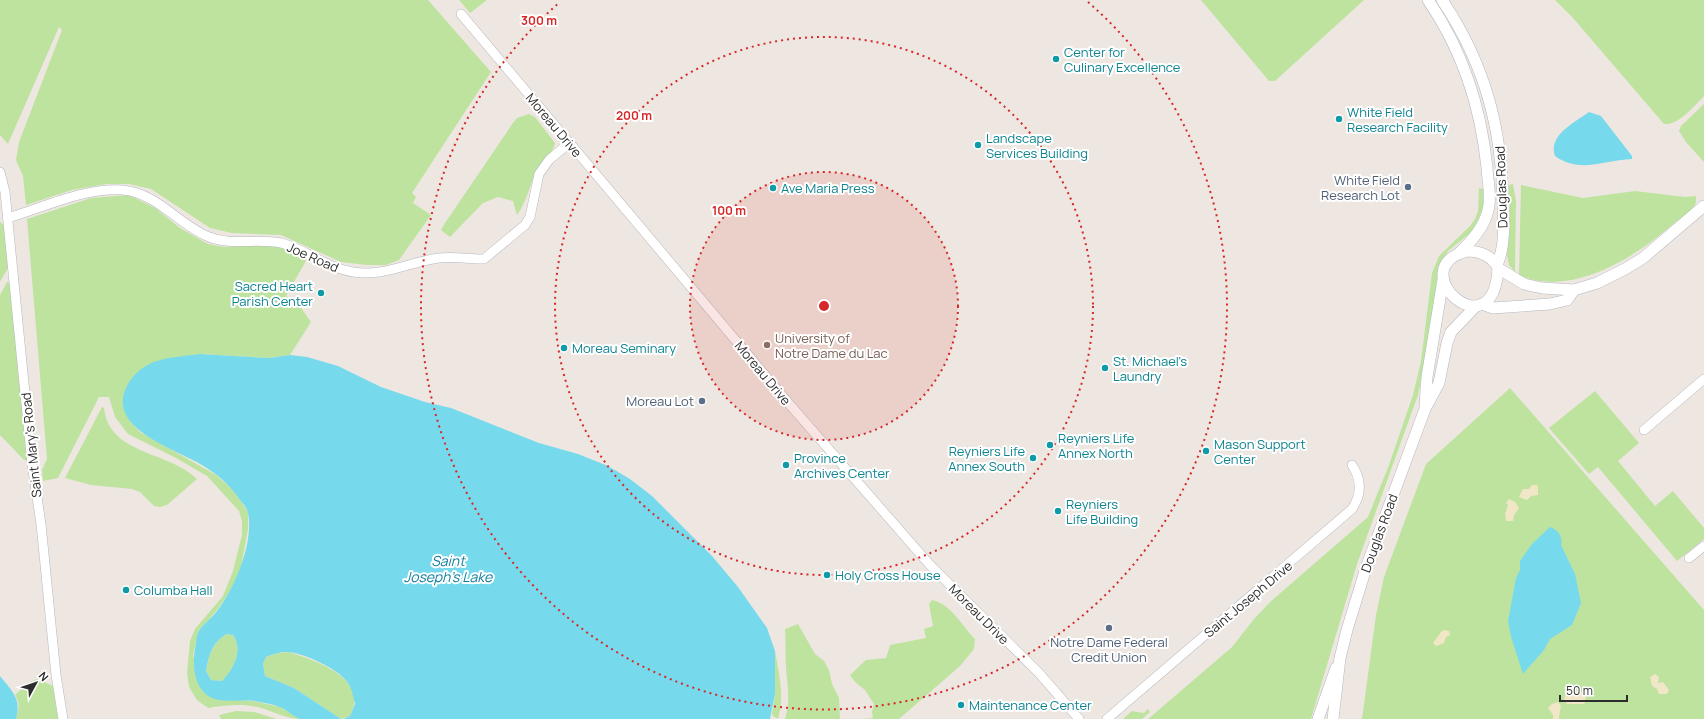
<svg xmlns="http://www.w3.org/2000/svg" width="1704" height="719" font-family="Manrope,sans-serif">
	<style>
		.green { fill: #bee39f }
		.sand { fill: #f1e6c5 }
		.water { fill: #77daec; fill-rule: evenodd }
		.lines { fill: none; stroke-linecap: round; stroke-linejoin: round }
		.minor-casing { stroke: #b4b7c0; stroke-width: 10 }
		.tertiary-casing { stroke: #b4b7c0; stroke-width: 12 }
		.minor { stroke: #fff; stroke-width: 9 }
		.tertiary { stroke: #fff; stroke-width: 11 }
		.ring { fill: none; stroke: #d62828; stroke-width: 2; stroke-dasharray: 2 4 }
		.culture-dot { fill: #0f9aa8; stroke: #fff; stroke-width: 1.5 }
		.service-dot { fill: #5c6f8a; stroke: #fff; stroke-width: 1.5 }
		.education-dot { fill: #8d6e63; stroke: #fff; stroke-width: 1.5 }
		.labels { text-anchor: middle; dominant-baseline: central; stroke-width: 4; stroke-linejoin: round; paint-order: stroke }
		.culture-label { font-size: 13px; fill: #0d838f; stroke: #fff; text-anchor: start }
		.street-label { font-size: 13px; fill: #2d2d2d; stroke: #fff }
		.service-label { font-size: 13px; fill: #4e5e75; stroke: #fff; text-anchor: end }
		.education-label { font-size: 13px; fill: #785e54; stroke: #fff; text-anchor: start }
		.water-label { font-size: 14px; font-style: italic; fill: #117d9e; stroke: #fff }
		.centre { fill: #d62828; stroke: #fff; stroke-width: 2 }
		.ring-label { font-size: 12px; text-anchor: middle; font-weight: bold; fill: #d62828; stroke: #fff; stroke-width: 4; stroke-linejoin: round; paint-order: stroke }
	</style>
	<rect width="100%" height="100%" fill="#eee7e1"/>
	<!-- green -->
	<g class="green">
		<path d="M0 0H428L491 72 412 193 416 197 413 203 431 215 399 260 386 265H367L341 262 281 235 232 233 210 228 151 189 129 184H106L72 190 26 205 23 176 16 160 19 142 62 30 59 27 8 144 0 135Z"/>
		<path d="M459 0H487L470 13Z"/>
		<path d="M1201 0H1364L1275 81H1269Z"/>
		<path d="M1555 0H1704V96C1694 106 1678 126 1664 124L1573 18Z"/>
		<path d="M1704 104V162L1686 142 1679 131 1681 126Z"/>
		<path d="M529 114 535 117 555 143C553 154 541 161 536 172 529 187 527 201 517 215L513 201 498 197 483 203 450 237 441 230 445 223 513 123 517 118Z"/>
		<path d="M1513 184 1516 201 1515 272 1509 265 1507 255 1510 229 1509 185Z"/>
		<path d="M1521 185 1583 198 1635 191 1685 197 1696 196V203C1692 211 1679 219 1672 225 1634 258 1571 298 1519 275Z"/>
		<path d="M1479 188 1483 189V208L1476 225 1470 233 1448 251 1439 265 1429 338 1418 395 1357 564 1311 719H1148L1232 647 1254 619 1270 602 1368 517 1389 465 1413 395 1421 361 1432 273 1439 256 1470 226 1475 219 1478 211Z"/>
		<path d="M129 195 155 208 180 228 208 244 224 247 266 245 289 249 307 259 286 296 297 302 311 322 290 355 269 358 200 354 130 421 140 432 216 475 234 491 248 512V529L241 568 231 590 217 610 198 632 193 656 214 699 253 701 280 707 301 719C286 719 275 712 261 708 244 703 226 705 208 708L197 700 189 687 187 673 190 641 195 629 223 596 233 571 242 535V521L239 511 207 476 176 458 128 434 115 417 109 397H99L58 478 43 481 42 470 47 459 27 219 91 198Z"/>
		<path d="M0 222 4 225 8 268 0 282Z"/>
		<path d="M7 282 10 283 27 460H24L0 435V295Z"/>
		<path d="M1510 388 1704 610V719H1362L1376 615 1384 577 1426 464Z"/>
		<path d="M1595 391 1639 443 1618 461 1655 506 1673 491 1704 528V539L1677 561 1598 467 1589 474 1549 428Z"/>
		<path d="M102 407 104 408C109 455 169 451 197 479L167 505 160 507 154 506 140 492 132 489 91 485 65 478Z"/>
		<path d="M932 600C951 604 961 625 975 639L974 649 960 666 899 719H862L873 718 872 712 874 704 865 690 855 682 850 675 866 660 886 658 890 645 926 638 924 629 933 626 929 604Z"/>
		<path d="M798 624 815 654 824 661 829 670 832 684 839 698 840 719H785C791 701 787 685 786 666 785 654 786 641 785 629Z"/>
		<path d="M227 634 233 635C244 650 233 670 222 681L211 680 206 671C209 655 212 642 227 634Z"/>
		<path d="M775 651C779 674 785 697 778 719L772 715 775 694Z"/>
		<path d="M289 652C310 659 359 674 354 704 354 708 351 712 350 716L341 719 294 688 265 676 263 664 266 657 278 653Z"/>
		<path d="M37 679 53 686 58 719H16C19 709 20 703 15 695L28 683Z"/>
		<path d="M1148 709 1150 712 1142 719H1123L1132 711 1144 713Z"/>
		<path d="M236 711 254 712 277 719H221L219 715Z"/>
	</g>
	<!-- sand -->
	<g class="sand">
		<path d="M1532 485H1537L1538 487V495L1531 496 1527 500 1519 497 1523 489H1529Z"/>
		<path d="M1509 499 1515 502 1519 508 1514 515 1513 521H1506L1505 514 1508 505 1506 503Z"/>
		<path d="M1444 630 1449 631 1450 635 1446 637 1444 643 1436 646 1433 643 1441 632Z"/>
		<path d="M1655 674 1659 677 1658 683 1663 682 1669 690 1667 694H1659L1657 689 1652 686 1650 677Z"/>
		<path d="M1579 691 1585 693 1586 701 1584 704H1567L1564 700 1565 695Z"/>
		<path d="M1558 702 1561 706 1559 717V719H1553V715L1548 708 1552 704Z"/>
	</g>
	<!-- water -->
	<g class="water">
		<path d="M1589 112 1601 116 1632 156V159C1604 160 1580 174 1555 156 1548 135 1574 123 1589 112Z"/>
		<path d="M200 354 269 358 290 355 307 357 338 366 381 387 425 402 451 408 539 443 578 454 608 466 630 479 652 496 712 556 738 587 767 628 775 651V694L770 719H343L350 716 355 704C353 696 352 689 348 683 339 669 304 653 287 652 280 652 273 654 266 657L263 664 265 676 294 688 341 719C330 719 310 719 300 719 294 717 288 711 282 708 274 704 263 703 255 701 243 699 222 703 212 698 192 688 192 662 196 643 196 639 197 634 199 631 203 624 212 618 217 611 235 588 254 542 248 513 247 508 243 504 240 500 230 485 217 474 202 465 176 449 107 429 126 388 141 357 170 358 200 354ZM227 634 233 635C244 650 233 670 222 681L211 680 206 671C209 655 212 642 227 634Z"/>
		<path d="M1550 527C1558 530 1563 536 1561 545L1575 574 1581 603 1572 625 1550 639 1544 650 1523 674 1511 637 1508 621 1516 578 1520 570V561L1532 544Z"/>
		<path d="M0 676C12 691 22 699 16 719H0Z"/>
	</g>
	<g class="lines">
		<!-- minor casing -->
		<g class="minor-casing">
			<g id="minor">
				<path d="M461 14 791 406 930 565 1039 673 1079 719"/>
				<path d="M0 172 5 192 32 464 41 524 56 675 63 719"/>
				<path d="M8 218C45 207 82 188 122 190 156 192 179 225 209 237 232 246 257 238 281 243 306 249 326 268 353 272 384 277 409 262 439 258 453 256 469 259 484 259L525 225 530 217 539 174 549 160 569 143"/>
				<path d="M1644 430 1704 379"/>
				<path d="M1689 558 1704 546"/>
				<path d="M1107 719 1352 509C1362 494 1362 480 1352 465"/>
			</g>
		</g>
		<!-- tertiary casing -->
		<g class="tertiary-casing">
			<g id="tertiary">
				<path d="M1428 0C1463 51 1481 108 1487 168 1488 183 1492 200 1487 214 1482 230 1471 242 1459 253"/>
				<path d="M1442 0C1485 64 1502 128 1503 204 1504 224 1505 247 1497 265"/>
				<path d="M1467 251C1479 251 1493 256 1498 268 1494 354 1400 269 1467 251Z"/>
				<path d="M1498 268 1524 284 1542 288 1574 290 1597 283 1625 269 1643 258 1704 206"/>
				<path d="M1482 304 1493 308 1550 304 1567 300 1574 290"/>
				<path d="M1425 406 1427 377 1443 280"/>
				<path d="M1318 719 1336 668"/>
				<path d="M1333 719 1340 658 1347 630 1366 568 1425 409 1439 383 1447 343 1451 332 1476 306"/>
			</g>
		</g>
		<!-- minor -->
		<use href="#minor" class="minor"/>
		<!-- tertiary -->
		<use href="#tertiary" class="tertiary"/>
	</g>
	<!-- distance rings -->
	<circle cx="824" cy="306" r="134" fill="#d62828" fill-opacity=".12"/>
	<g class="ring">
		<circle cx="824" cy="306" r="134"/>
		<circle cx="824" cy="306" r="269"/>
		<path d="M1088 2A403 403 0 1 1 560 2"/>
	</g>
	<!-- markers -->
	<g class="culture-dot">
		<circle cx="1056" cy="59" r="4"/>
		<circle cx="1339" cy="119" r="4"/>
		<circle cx="978" cy="145" r="4"/>
		<circle cx="773" cy="188" r="4"/>
		<circle cx="321" cy="293" r="4"/>
		<circle cx="564" cy="348" r="4"/>
		<circle cx="1105" cy="368" r="4"/>
		<circle cx="1050" cy="445" r="4"/>
		<circle cx="1206" cy="451" r="4"/>
		<circle cx="1033" cy="458" r="4"/>
		<circle cx="786" cy="465" r="4"/>
		<circle cx="1058" cy="511" r="4"/>
		<circle cx="827" cy="575" r="4"/>
		<circle cx="126" cy="590" r="4"/>
		<circle cx="961" cy="705" r="4"/>
	</g>
	<g class="service-dot">
		<circle cx="1408" cy="187" r="4"/>
		<circle cx="702" cy="401" r="4"/>
		<circle cx="1109" cy="628" r="4"/>
	</g>
	<circle class="education-dot" cx="767" cy="345" r="4"/>
	<g class="labels">
		<!-- culture labels -->
		<g class="culture-label">
			<text x="1064" y="52">Center for<tspan x="1064" dy="15">Culinary Excellence</tspan></text>
			<text x="1347" y="112">White Field<tspan x="1347" dy="15">Research Facility</tspan></text>
			<text x="986" y="138">Landscape<tspan x="986" dy="15">Services Building</tspan></text>
			<text x="781" y="188">Ave Maria Press</text>
			<text x="313" y="286" text-anchor="end">Sacred Heart<tspan x="313" dy="15">Parish Center</tspan></text>
			<text x="572" y="348">Moreau Seminary</text>
			<text x="1113" y="361">St. Michael's<tspan x="1113" dy="15">Laundry</tspan></text>
			<text x="1058" y="438">Reyniers Life<tspan x="1058" dy="15">Annex North</tspan></text>
			<text x="1214" y="444">Mason Support<tspan x="1214" dy="15">Center</tspan></text>
			<text x="1025" y="451" text-anchor="end">Reyniers Life<tspan x="1025" dy="15">Annex South</tspan></text>
			<text x="794" y="458">Province<tspan x="794" dy="15">Archives Center</tspan></text>
			<text x="1066" y="504">Reyniers<tspan x="1066" dy="15">Life Building</tspan></text>
			<text x="835" y="575">Holy Cross House</text>
			<text x="134" y="590">Columba Hall</text>
			<text x="969" y="705">Maintenance Center</text>
		</g>
		<!-- street labels -->
		<g class="street-label">
			<text transform="translate(554 125) rotate(50)">Moreau Drive</text>
			<text transform="translate(1501 187) rotate(-92)">Douglas Road</text>
			<text transform="translate(313 257) rotate(24)">Joe Road</text>
			<text transform="translate(763 373) rotate(50)">Moreau Drive</text>
			<text transform="translate(31 445) rotate(-96)">Saint Mary's Road</text>
			<text transform="translate(1379 533) rotate(-70)">Douglas Road</text>
			<text transform="translate(1248 599) rotate(-40)">Saint Joseph Drive</text>
			<text transform="translate(979 614) rotate(45)">Moreau Drive</text>
		</g>
		<!-- service labels -->
		<g class="service-label">
			<text x="1400" y="180">White Field<tspan x="1400" dy="15">Research Lot</tspan></text>
			<text x="694" y="401">Moreau Lot</text>
			<text x="1109" y="642" text-anchor="middle">Notre Dame Federal<tspan x="1109" dy="15">Credit Union</tspan></text>
		</g>
		<!-- education labels -->
		<g class="education-label">
			<text x="775" y="338">University of<tspan x="775" dy="15">Notre Dame du Lac</tspan></text>
		</g>
		<!-- water labels -->
		<g class="water-label">
			<text x="448" y="560">Saint<tspan x="448" dy="16">Joseph's Lake</tspan></text>
		</g>
	</g>
	<circle cx="824" cy="306" r="6" class="centre"/>
	<g class="ring-label">
		<text x="539" y="25">300 m</text>
		<text x="634" y="120">200 m</text>
		<text x="729" y="215">100 m</text>
	</g>
	<!-- north arrow -->
	<g transform="translate(36 683) rotate(50)" stroke="#ffffff" stroke-width="3" paint-order="stroke">
	<path d="M0-3L7 15L0 10L-7 15Z" fill="#2d2d2d"/>
	<text y="-6" font-size="11" font-weight="bold" text-anchor="middle" fill="#2d2d2d">N</text>
	</g>
	<!-- scale -->
	<path d="M1560 695v6h67v-6" fill="none" stroke="#2d2d2d" stroke-width="2"/>
	<text x="1566" y="695" font-size="12" fill="#2d2d2d" stroke="#ffffff" stroke-width="3" paint-order="stroke">50 m</text>
</svg>
